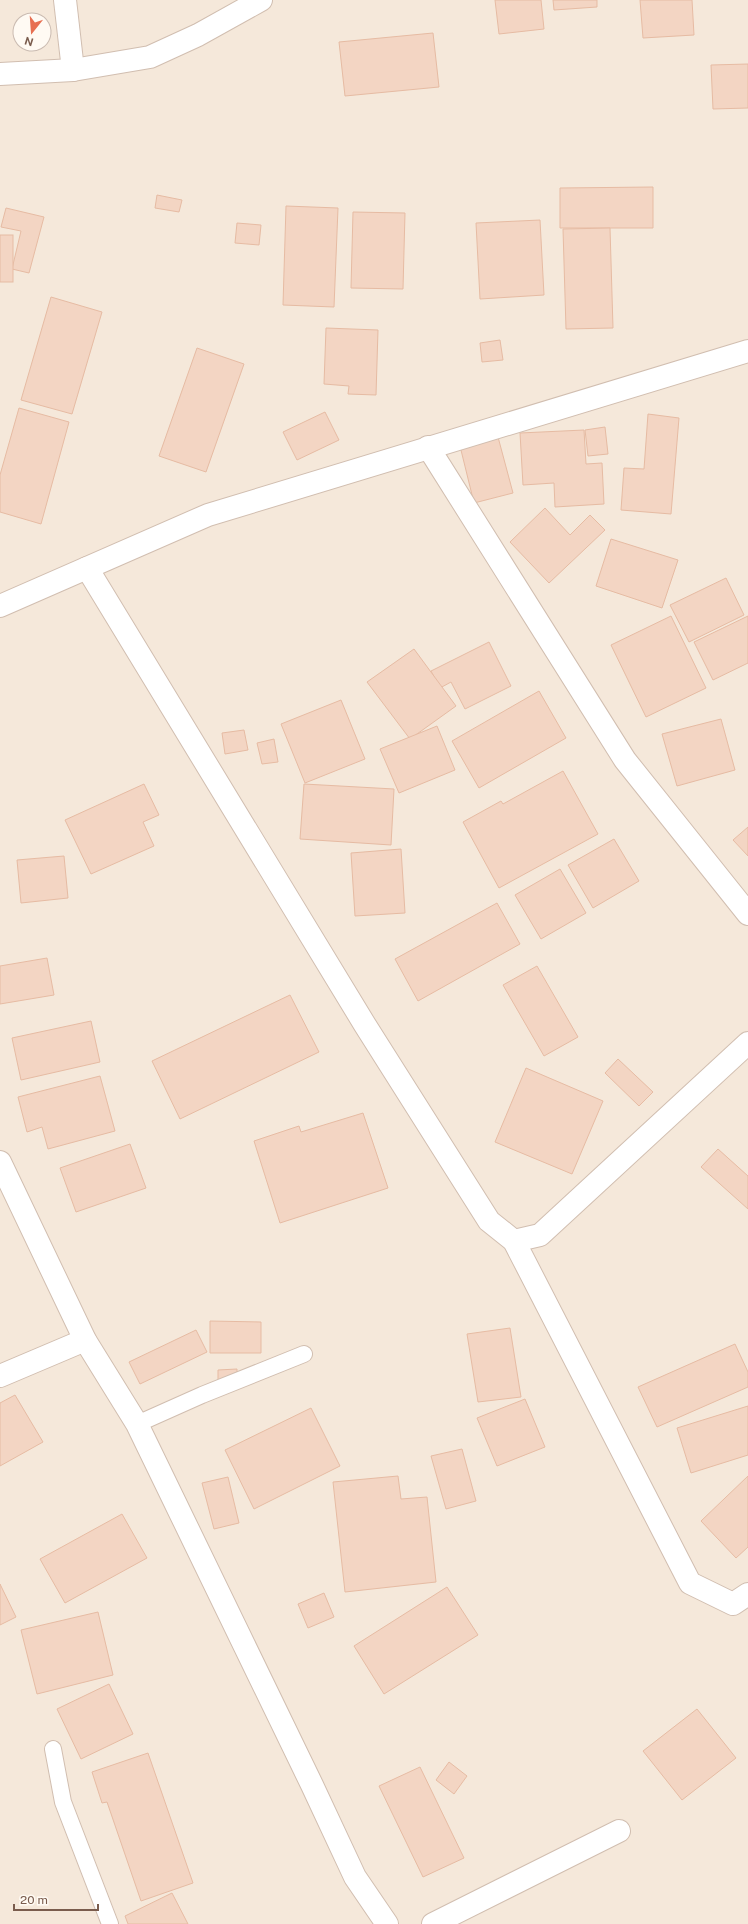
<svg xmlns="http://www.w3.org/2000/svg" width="748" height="1924" font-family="'Public Sans',sans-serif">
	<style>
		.residential { fill: #f5e8da; fill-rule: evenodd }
		.building { fill: #f3d5c3; stroke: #e6bba3 }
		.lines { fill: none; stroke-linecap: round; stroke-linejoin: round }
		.lane-casing { stroke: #d1beb0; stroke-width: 18 }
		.street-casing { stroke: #d1beb0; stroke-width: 24 }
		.lane { stroke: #fff; stroke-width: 16 }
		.street { stroke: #fff; stroke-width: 22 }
	</style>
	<rect width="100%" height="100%" fill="#fdf6ec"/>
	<!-- residential -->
	<path class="residential" d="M0 0H748V1924H0ZM20 20H44V44H20Z"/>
	<!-- building -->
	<g class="building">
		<path d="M495 0H541L544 29 499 34Z"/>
		<path d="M553 0H597V7L554 10Z"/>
		<path d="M640 0H692L694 35 643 38Z"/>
		<path d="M433 33 439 87 345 96 339 42Z"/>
		<path d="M748 64V108L713 109 711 65Z"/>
		<path d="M653 187V228H560V188Z"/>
		<path d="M157 195 182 200 179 212 155 208Z"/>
		<path d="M286 206 338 208 334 307 283 305Z"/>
		<path d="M6 208 44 217 29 273 12 269 21 231 1 227Z"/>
		<path d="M353 212 405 213 403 289 351 288Z"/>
		<path d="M540 220 544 295 480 299 476 223Z"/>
		<path d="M237 223 261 225 259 245 235 243Z"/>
		<path d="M610 228 613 328 566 329 563 229Z"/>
		<rect x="0" y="235" width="13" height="47"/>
		<path d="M51 297 102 312 72 414 21 400Z"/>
		<path d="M326 328 378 330 376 395 348 394 349 386 324 384Z"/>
		<path d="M500 340 503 360 482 362 480 343Z"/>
		<path d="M197 348 244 364 206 472 159 456Z"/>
		<path d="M19 408 69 422 41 524 0 512V475Z"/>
		<path d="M325 412 339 440 297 460 283 432Z"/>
		<path d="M648 414 679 418 671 514 621 510 624 468 644 469Z"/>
		<path d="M605 427 608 454 588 456 585 430Z"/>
		<path d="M584 430 586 464 602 463 604 504 555 507 554 483 523 485 520 433Z"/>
		<path d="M498 437 513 493 474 503 460 446Z"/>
		<path d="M545 508 570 535 590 515 605 530 549 583 510 542Z"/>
		<path d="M611 539 678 560 662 608 596 586Z"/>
		<path d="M726 578 744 615 689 642 670 605Z"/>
		<path d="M671 616 706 688 646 717 611 645Z"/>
		<path d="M748 616V663L713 680 694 642Z"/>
		<path d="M489 642 511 686 465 709 451 682 440 688 431 671Z"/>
		<path d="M414 649 456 706 410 739 367 682Z"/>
		<path d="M539 691 566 738 479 788 452 741Z"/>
		<path d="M341 700 365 759 305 783 281 724Z"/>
		<path d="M721 719 735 770 677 786 662 734Z"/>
		<path d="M437 726 455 770 399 793 380 749Z"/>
		<path d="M244 730 248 750 225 754 222 733Z"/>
		<path d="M274 739 278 762 262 764 257 743Z"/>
		<path d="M563 771 598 834 499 888 463 822 501 801 503 804Z"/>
		<path d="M144 784 159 815 143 822 154 846 91 874 65 820Z"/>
		<path d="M304 784 394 789 391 845 300 839Z"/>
		<path d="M748 827V856L733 840Z"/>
		<path d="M614 839 639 881 593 908 568 865Z"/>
		<path d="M401 849 405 913 355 916 351 853Z"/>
		<path d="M64 856 68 898 21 903 17 860Z"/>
		<path d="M560 869 586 913 541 939 515 895Z"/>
		<path d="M497 903 520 944 418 1001 395 959Z"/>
		<path d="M47 958 54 995 0 1004V966Z"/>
		<path d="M537 966 578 1037 544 1056 503 985Z"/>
		<path d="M290 995 319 1052 180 1119 152 1061Z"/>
		<path d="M91 1021 100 1062 21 1080 12 1038Z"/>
		<path d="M618 1059 653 1092 639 1106 605 1073Z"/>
		<path d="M526 1068 603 1101 572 1174 495 1142Z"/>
		<path d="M100 1076 115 1131 48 1149 42 1127 27 1132 18 1097Z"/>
		<path d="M363 1113 388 1188 280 1223 254 1141 299 1126 301 1132Z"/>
		<path d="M130 1144 146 1188 76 1212 60 1168Z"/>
		<path d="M718 1149 748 1176V1209L701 1167Z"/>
		<path d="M210 1321 261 1322V1353H210Z"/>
		<path d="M510 1328 521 1397 478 1402 467 1334Z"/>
		<path d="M196 1330 207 1352 140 1384 129 1362Z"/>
		<path d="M735 1344 748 1372V1387L657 1427 638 1387Z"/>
		<path d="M237 1369V1385H218V1370Z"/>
		<path d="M15 1395 43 1442 0 1466V1403Z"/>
		<path d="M525 1399 545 1447 497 1466 477 1418Z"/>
		<path d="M748 1406V1455L691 1473 677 1428Z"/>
		<path d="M311 1408 340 1466 254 1509 225 1450Z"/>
		<path d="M462 1449 476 1501 446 1509 431 1456Z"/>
		<path d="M398 1476 401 1499 427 1497 436 1582 345 1592 333 1482Z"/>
		<path d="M748 1476V1547L736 1558 701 1521Z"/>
		<path d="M228 1477 239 1523 214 1529 202 1483Z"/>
		<path d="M122 1514 147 1558 65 1603 40 1559Z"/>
		<path d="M0 1584 16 1617 0 1625Z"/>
		<path d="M447 1587 478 1635 384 1694 354 1646Z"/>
		<path d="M324 1593 334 1617 308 1628 298 1604Z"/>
		<path d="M98 1612 113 1675 37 1694 21 1630Z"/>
		<path d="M109 1684 133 1734 81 1759 57 1709Z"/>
		<path d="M697 1709 736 1758 682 1800 643 1751Z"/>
		<path d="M148 1753 193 1883 141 1901 107 1802 102 1803 92 1772Z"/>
		<path d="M449 1762 467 1776 454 1794 436 1780Z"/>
		<path d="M420 1767 464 1858 423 1877 379 1786Z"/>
		<path d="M172 1893 188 1924H128L125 1916Z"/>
	</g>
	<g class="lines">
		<!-- lane casing -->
		<g class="lane-casing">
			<g id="lane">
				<path d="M137 1424 202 1395 304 1354"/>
				<path d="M53 1749 63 1802 110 1924"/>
			</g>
		</g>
		<!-- street casing -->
		<g class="street-casing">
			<g id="street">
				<path d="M65 0 73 70"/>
				<path d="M0 74 73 70 150 57 198 35 261 0"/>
				<path d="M428 447 625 760 748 914"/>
				<path d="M87 568 365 1025 489 1221 514 1241 690 1583 733 1604 748 1594"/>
				<path d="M0 606 208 515 748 351"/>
				<path d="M0 1162 85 1340 137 1424 312 1785 355 1877 387 1924"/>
				<path d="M514 1241 540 1235 748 1043"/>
				<path d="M0 1376 85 1340"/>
				<path d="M433 1924 619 1831"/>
			</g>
		</g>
		<!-- lane -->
		<use href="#lane" class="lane"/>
		<!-- street -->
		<use href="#street" class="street"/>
	</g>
	<!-- north arrow -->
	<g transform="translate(32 32) rotate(197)"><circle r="19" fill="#fffaf3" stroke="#cabbb1"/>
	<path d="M0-3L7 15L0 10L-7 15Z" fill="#e76f51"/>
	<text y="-6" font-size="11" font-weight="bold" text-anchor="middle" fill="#7a5c4d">N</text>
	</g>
	<!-- scale -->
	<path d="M14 1904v6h84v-6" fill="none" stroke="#7a5c4d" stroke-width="2"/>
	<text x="20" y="1904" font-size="12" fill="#7a5c4d" stroke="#fffaf3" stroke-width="3" paint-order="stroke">20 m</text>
</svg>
